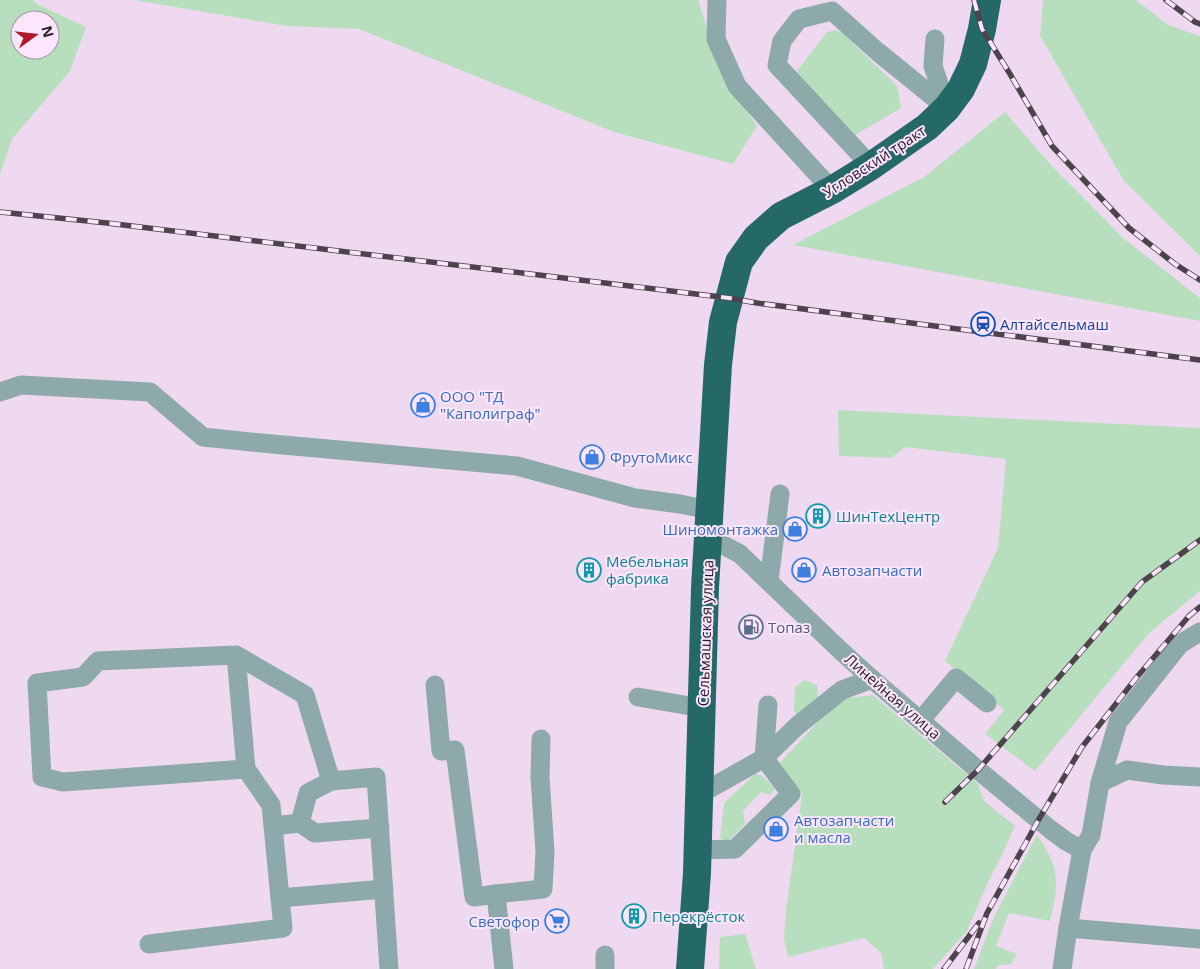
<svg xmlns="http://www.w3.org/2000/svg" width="1200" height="969" font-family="'Open Sans',sans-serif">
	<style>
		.green { fill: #b7dfbe; fill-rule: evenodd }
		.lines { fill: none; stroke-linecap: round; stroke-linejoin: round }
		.minor { stroke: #8ea9a9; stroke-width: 19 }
		.highway { stroke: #246868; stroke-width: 28 }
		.rail-casing { stroke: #4d434d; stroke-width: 5.5 }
		.rail { stroke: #fce6fd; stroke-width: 4; stroke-dasharray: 11; stroke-linecap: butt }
		.labels { text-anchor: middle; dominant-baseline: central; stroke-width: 4; stroke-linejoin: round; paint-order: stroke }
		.street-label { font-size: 15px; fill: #261e26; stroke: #fce6fd }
		.transit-label { font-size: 15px; fill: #164399; stroke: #fce6fd; text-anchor: start }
		.shop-label { font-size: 15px; fill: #366cbe; stroke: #fce6fd; text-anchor: start }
		.culture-label { font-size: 15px; fill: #0d838f; stroke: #fce6fd; text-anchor: start }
		.service-label { font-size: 15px; fill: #4e5e75; stroke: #fce6fd; text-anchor: start }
	</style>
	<rect width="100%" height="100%" fill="#efd9f0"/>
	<!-- green -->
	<g class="green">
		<path d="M0 0H33L37 4 86 27 70 71 12 139 0 174ZM20 20H50V50H20Z"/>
		<path d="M134 0H698L722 73 757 126 733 164 614 132 359 29 287 26Z"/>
		<path d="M1043 0H1136L1168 25 1200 36V256L1124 181 1040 36Z"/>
		<path d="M836 30 843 33 897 86 901 108 852 137 796 79 797 71 827 32Z"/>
		<path d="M1005 112 1050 164 1123 238 1200 298V321L793 245 924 177Z"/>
		<path d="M838 410 1200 428V591L1149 633 1035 771 985 734 1004 710 945 661 998 548 1006 459 905 447 891 458 839 456Z"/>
		<path d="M804 680 817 685 818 701 799 719 794 710 795 687Z"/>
		<path d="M873 695 978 784 984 801 1015 826 1000 859 988 882 967 931 933 969H884L881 953 864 938 788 957 784 939 786 910 802 794 776 767 839 699Z"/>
		<path d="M755 774 761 775 775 788 771 795 761 792 743 811 745 824 728 841H724L720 838 724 803Z"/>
		<path d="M1037 834C1042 842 1047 850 1051 859 1060 879 1055 901 1050 921L1009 913 996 946 1017 954 1011 964 997 966 996 969H974L993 919Z"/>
		<path d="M745 934 756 969H719L720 937Z"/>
	</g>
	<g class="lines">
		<!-- minor -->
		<g class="minor">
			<path d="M717 0 716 39 737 86 832 190"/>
			<path d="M935 39 933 66 947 108"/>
			<path d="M871 166 777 65 782 41 799 19 832 11 878 52 947 108"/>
			<path d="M0 392 21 385 150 392 203 437 261 443 517 466 635 498 680 504 709 510"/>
			<path d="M708 537 740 554 841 651 872 679 978 770 1051 830 1066 841 1082 850"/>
			<path d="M769 581 780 494"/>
			<path d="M236 655 246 769 63 782 42 777 37 683 83 677 98 661 236 655 305 695 331 781 376 777 389 969"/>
			<path d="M435 685 441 751 455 750 474 897 496 894"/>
			<path d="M638 697 702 708"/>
			<path d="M921 720 956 678 987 703"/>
			<path d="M246 769 271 805 280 898 384 889"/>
			<path d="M1100 783 1127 770 1163 775 1200 777"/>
			<path d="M700 794 764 758 768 705"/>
			<path d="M300 823 308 793 331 781"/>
			<path d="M273 826 300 823 315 833 380 828"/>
			<path d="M698 850 735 849 791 794 764 758 797 726 842 690 872 679"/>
			<path d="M1068 928 1200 939"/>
			<path d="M149 944 283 928 280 898"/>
			<path d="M605 955V969"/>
			<path d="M504 969 496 894 543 889 545 852 540 777 541 739"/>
			<path d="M1062 969 1068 928 1082 850 1091 835 1100 783 1118 722 1180 644 1200 632"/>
		</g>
		<!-- highway -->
		<path class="highway" d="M690 969 697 873 705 588 718 365 723 322 739 262 756 238 781 216 832 190 871 166 927 127 947 108 961 89 973 64 982 29 987 0"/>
		<!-- rail casing -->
		<g class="rail-casing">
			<g id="rail">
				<path d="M974 0 982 29 1010 74 1052 146 1129 228 1175 264 1200 280"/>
				<path d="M1166 0 1195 22 1200 24"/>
				<path d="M0 212 107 223 729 298 757 303 896 321 1200 360"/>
				<path d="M945 802 978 770 1142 582 1200 540"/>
				<path d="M944 969 979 923"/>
				<path d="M966 969 987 913 1039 819 1082 747 1137 677 1189 616 1200 607"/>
			</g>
		</g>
		<!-- rail -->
		<use href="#rail" class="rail"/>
	</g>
	<!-- icons -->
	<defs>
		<g id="station-ring" transform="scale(1.25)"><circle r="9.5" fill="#fce6fd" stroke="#1a4fb4" stroke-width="1.5"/><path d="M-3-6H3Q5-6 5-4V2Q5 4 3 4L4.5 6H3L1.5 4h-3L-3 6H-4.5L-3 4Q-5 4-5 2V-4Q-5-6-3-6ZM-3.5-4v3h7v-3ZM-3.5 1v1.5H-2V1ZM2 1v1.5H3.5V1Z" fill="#1a4fb4"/></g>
		<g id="shop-ring" transform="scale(1.25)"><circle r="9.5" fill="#fce6fd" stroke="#3f7fe0" stroke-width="1.5"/><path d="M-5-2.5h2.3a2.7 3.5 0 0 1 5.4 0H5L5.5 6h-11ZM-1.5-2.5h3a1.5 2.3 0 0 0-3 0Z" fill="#3f7fe0"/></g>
		<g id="building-ring" transform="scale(1.25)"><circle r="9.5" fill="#fce6fd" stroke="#0f9aa8" stroke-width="1.5"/><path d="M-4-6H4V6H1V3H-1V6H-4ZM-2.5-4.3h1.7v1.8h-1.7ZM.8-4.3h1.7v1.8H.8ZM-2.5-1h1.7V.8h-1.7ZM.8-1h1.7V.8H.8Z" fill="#0f9aa8"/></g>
		<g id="fuel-ring" transform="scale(1.25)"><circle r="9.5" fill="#fce6fd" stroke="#5c6f8a" stroke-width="1.5"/><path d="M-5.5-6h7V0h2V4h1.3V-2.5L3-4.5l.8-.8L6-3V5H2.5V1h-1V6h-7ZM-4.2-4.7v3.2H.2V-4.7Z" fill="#5c6f8a"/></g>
		<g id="supermarket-ring" transform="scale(1.25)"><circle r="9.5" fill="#fce6fd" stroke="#3f7fe0" stroke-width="1.5"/><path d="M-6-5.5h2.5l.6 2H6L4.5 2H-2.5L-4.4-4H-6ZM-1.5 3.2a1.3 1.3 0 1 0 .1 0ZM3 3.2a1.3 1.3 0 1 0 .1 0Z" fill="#3f7fe0"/></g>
	</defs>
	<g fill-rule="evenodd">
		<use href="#station-ring" x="983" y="324"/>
		<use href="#shop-ring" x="423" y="405"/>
		<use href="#shop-ring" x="592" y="457"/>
		<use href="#building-ring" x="818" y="516"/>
		<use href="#shop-ring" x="795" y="529"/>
		<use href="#building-ring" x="589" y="570"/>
		<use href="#shop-ring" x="804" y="570"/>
		<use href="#fuel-ring" x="751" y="627"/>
		<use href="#shop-ring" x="776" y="829"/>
		<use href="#building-ring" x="634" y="916"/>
		<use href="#supermarket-ring" x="557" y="921"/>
	</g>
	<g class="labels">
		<!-- street labels -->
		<g class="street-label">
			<text transform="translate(874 161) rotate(-33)">Угловский тракт</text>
			<text transform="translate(705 633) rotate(-88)">Сельмашская улица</text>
			<text transform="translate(893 696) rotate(41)">Линейная улица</text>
		</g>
		<!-- transit labels -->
		<g class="transit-label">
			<text x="1000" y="324">Алтайсельмаш</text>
		</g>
		<!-- shop labels -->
		<g class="shop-label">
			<text x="440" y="396">ООО "ТД<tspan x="440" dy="17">"Каполиграф"</tspan></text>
			<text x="610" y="457">ФрутоМикс</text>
			<text x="778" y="529" text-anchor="end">Шиномонтажка</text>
			<text x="822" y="570">Автозапчасти</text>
			<text x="794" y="820">Автозапчасти<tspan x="794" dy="17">и масла</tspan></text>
			<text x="540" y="921" text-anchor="end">Светофор</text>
		</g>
		<!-- culture labels -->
		<g class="culture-label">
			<text x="836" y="516">ШинТехЦентр</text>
			<text x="606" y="561">Мебельная<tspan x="606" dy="17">фабрика</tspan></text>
			<text x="652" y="916">Перекрёсток</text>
		</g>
		<!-- service labels -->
		<g class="service-label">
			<text x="768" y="627">Топаз</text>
		</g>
	</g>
	<!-- north arrow -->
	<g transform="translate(35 35) rotate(75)"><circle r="24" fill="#fce6fd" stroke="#a696a7"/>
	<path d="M0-4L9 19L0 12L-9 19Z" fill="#ad1a27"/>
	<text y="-8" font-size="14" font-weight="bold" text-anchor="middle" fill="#261e26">N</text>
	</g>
</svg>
